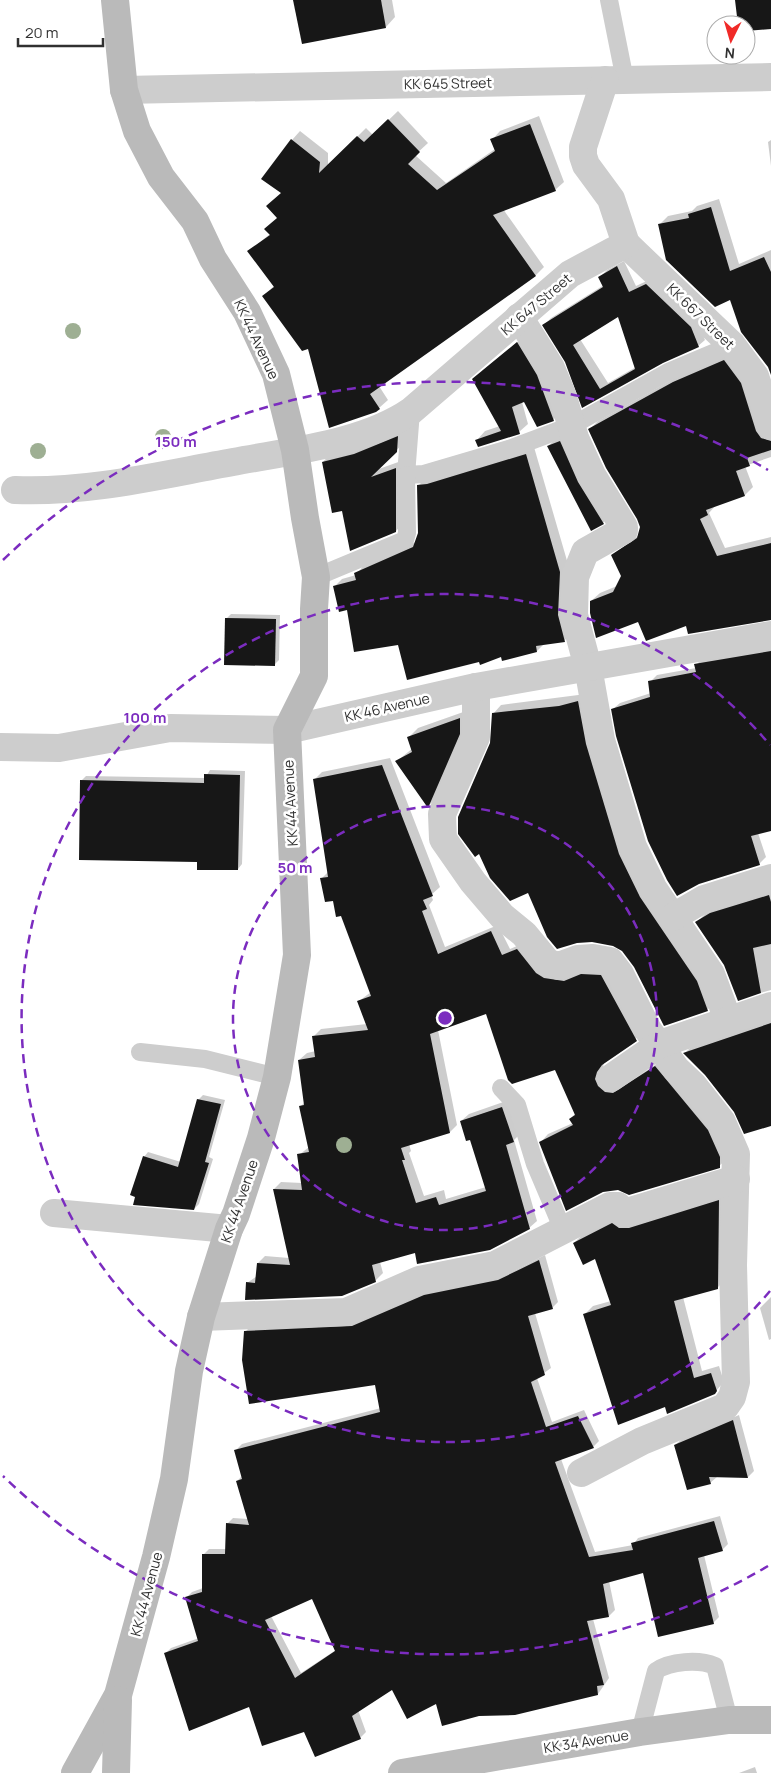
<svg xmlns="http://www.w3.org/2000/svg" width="771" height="1773" font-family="Manrope,sans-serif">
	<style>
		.shadow { fill: #0003; fill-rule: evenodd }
		.building { fill: #171717; fill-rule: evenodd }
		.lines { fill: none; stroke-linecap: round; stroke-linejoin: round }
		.lane { stroke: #cdcdcd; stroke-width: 18 }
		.street { stroke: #cdcdcd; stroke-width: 28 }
		.secondary { stroke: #bababa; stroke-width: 28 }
		.tree { fill: #9eaf93 }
		.ring { fill: none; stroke: #7b2cbf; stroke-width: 2.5; stroke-dasharray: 9 6 }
		.labels { text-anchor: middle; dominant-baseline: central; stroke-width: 5; stroke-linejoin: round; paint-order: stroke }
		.street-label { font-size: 14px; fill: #303030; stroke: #fff }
		.centre { fill: #7b2cbf; stroke: #fff; stroke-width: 2.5 }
		.ring-label { font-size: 15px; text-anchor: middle; font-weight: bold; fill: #7b2cbf; stroke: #fff; stroke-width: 5; stroke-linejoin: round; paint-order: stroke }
	</style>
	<rect width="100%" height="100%" fill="#fff"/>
	<!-- shadow -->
	<g class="shadow">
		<path d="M295 0H392L395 17 386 27Z"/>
		<path d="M398 111 428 143 415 155 446 183 495 149 492 140 500 131 539 116 564 182 555 190 503 209 544 267 536 275 379 386 388 400 379 408 309 348 263 296 274 286 249 251 270 234 278 217 292 140 300 131 328 153V166L366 128 373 135Z"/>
		<path d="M771 140V166L768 142Z"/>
		<path d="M719 199 739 264 771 250V371L731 298 659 225 668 216 692 211 697 206Z"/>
		<path d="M624 261 636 286 653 278 697 321 705 340 698 346 662 362 583 406 566 361 544 325 551 318 604 285 600 277 607 270ZM619 315 636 367 608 383 580 339Z"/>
		<path d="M526 335 562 411 553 420 525 401 522 402 528 424 519 432 477 440 485 431 500 426 482 371Z"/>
		<path d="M732 353 771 431V457L745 466 753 487 745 495 716 505 709 513 725 548 771 537V616L687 624 639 620 591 601 600 593 617 586 623 576 613 555 639 535 641 527 638 518 590 429 598 421 682 374Z"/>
		<path d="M406 429 405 442 376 470 404 460V522L396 531 343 509 323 462 331 453Z"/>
		<path d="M570 432 612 513 603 523 548 446 558 437Z"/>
		<path d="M534 447 568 564 572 633 564 641 544 644 537 651 480 660 399 643 348 608 334 587 342 579 356 575 364 565 416 542 419 533 418 486 426 478Z"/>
		<path d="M231 614 280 615 279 660 274 665 226 619Z"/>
		<path d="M771 646V828L758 833 766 857 759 864 613 709 620 703 651 693 650 682 657 675 696 668V665L703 658Z"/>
		<path d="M586 694 594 736 716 1002 707 1010 635 966 623 951 613 944 492 743 493 714 501 705Z"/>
		<path d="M469 710V723L437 798 428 806 397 761 413 748 409 737 418 728Z"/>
		<path d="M390 758 440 887 431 895 433 900 429 905 445 947 498 925 510 949 524 943 590 968H609L643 1033 604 1063 602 1071 621 1087 663 1060 716 1123 727 1159 719 1166 541 1142 548 1134 573 1123 570 1119 576 1113 555 1069 487 1012 438 1030 457 1125 450 1132 409 1144 411 1151 409 1153 424 1196 444 1190 446 1199 486 1187 470 1138 461 1121 469 1114 509 1100 520 1134 514 1140 537 1221 529 1228 416 1251 380 1262 383 1273 375 1281 342 1295 247 1283 257 1276 258 1263 265 1256 289 1258 274 1189 281 1182 302 1183 299 1155 309 1147 300 1107 305 1102 299 1060 307 1053 316 1051 314 1036 321 1029 367 1024 359 1001 371 992 342 914 322 878 328 872 314 780 322 772Z"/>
		<path d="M210 770 245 771 242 864 238 869 199 861 82 780 86 776 205 778Z"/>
		<path d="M771 889V990L738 999 725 965 697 922 705 914 720 906Z"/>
		<path d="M771 1018V1124L735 1112 706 1074 685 1053 693 1045Z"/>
		<path d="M203 1095 225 1100 209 1157 213 1159 199 1204 194 1209 137 1196 144 1157 148 1152 181 1162 198 1100Z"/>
		<path d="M727 1193 726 1279 717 1288 683 1297 702 1371 719 1366 724 1382 714 1393 666 1406 585 1314 593 1306 611 1301 596 1258 574 1243 582 1235 620 1215Z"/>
		<path d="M545 1255 558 1302 552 1308 535 1313 551 1368 537 1378 552 1422 584 1410 599 1441 593 1447 561 1459 595 1552 633 1545 638 1538 720 1516 728 1544 722 1550 704 1555 719 1617 713 1623 644 1571 609 1581 615 1610 609 1616 593 1619 609 1678 598 1694 437 1703 393 1688 358 1710 366 1732 360 1738 304 1730 250 1705 165 1654 171 1648 199 1638 187 1597 192 1592 203 1588V1555L209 1549H227V1524L233 1518 248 1519 237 1481 242 1476 236 1450 242 1444 381 1408 376 1384 245 1332 251 1326 505 1275ZM313 1597 336 1650 301 1673 271 1616Z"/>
		<path d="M771 1297V1339L769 1340 760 1308Z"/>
		<path d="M739 1415 754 1471 748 1477H717L710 1483 675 1445 682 1439Z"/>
		<path d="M755 1767 757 1773H739Z"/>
	</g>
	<!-- building -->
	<g class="building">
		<path d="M293 0H381L386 28 302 44Z"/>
		<path d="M735 0H771V29L746 31V25H738Z"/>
		<path d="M388 119 420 152 408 164 437 190 495 151 490 139 530 124 556 191 493 215 536 276 370 394 380 409 376 412 329 428 308 349 302 351 262 296 274 287 247 251 270 235 264 229 277 218 266 206 281 193 261 179 291 139 320 162 319 173 357 136 364 142Z"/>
		<path d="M711 207 730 271 764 257 771 272V375L768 367 741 332 730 300 715 307 666 260 658 224 689 218 688 214Z"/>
		<path d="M617 266 629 292 646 284 691 327 699 347 663 363 582 408 565 362 542 325 603 287 598 277ZM618 317 635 369 600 389 573 345Z"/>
		<path d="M517 342 537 375 554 421 537 427 524 402 512 407 520 434 478 447 475 440 501 431 472 379Z"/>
		<path d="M724 360 741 383 756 431 761 438 771 441V450L747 458 750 466 736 471 745 496 706 510 708 515 700 519 717 556 771 543V620L688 634 686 626 646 641 638 622 596 638 590 613V601L613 592 621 576 611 555 637 538 640 527 637 519 606 468 588 429 673 382Z"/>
		<path d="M398 436 397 452 371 477 396 468V532L350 551 342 511 332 513 322 462 354 454Z"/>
		<path d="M560 441 578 482 604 524 591 531 547 446Z"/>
		<path d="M526 454 560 572 558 615 565 642 536 646 537 652 502 661 501 657 480 665 479 662 407 680 398 645 354 652 347 610 339 612 333 586 356 580 354 573 413 547 418 533 417 485 427 484Z"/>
		<path d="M225 618 276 619 275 666 224 665Z"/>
		<path d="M771 651V831L751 836 760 865 699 884 677 896 667 880 648 841 616 736 611 709 650 697 648 681 696 672 694 664Z"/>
		<path d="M578 701 586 744 619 854 640 897 697 981 708 1011 664 1026 634 967 622 951 613 946 592 942 577 943 557 949 547 937 528 893 510 901 490 878 479 854 475 857 458 834V817L490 743 492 713 559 706Z"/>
		<path d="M460 718V734L428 808 395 761 412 752 407 737Z"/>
		<path d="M382 765 433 896 423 900 427 909 422 911 438 954 491 931 502 955 517 949 536 973 544 978 564 981 581 974 601 975 637 1041 602 1065 597 1072 595 1079 598 1086 605 1092 613 1093 655 1066 708 1130 720 1157V1168L629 1195 618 1190 603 1192 566 1211 539 1142 573 1125 569 1119 575 1115 555 1070 512 1084 508 1080 486 1014 430 1034 450 1133 401 1148 405 1160H402L416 1203 436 1197 439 1205 486 1191 470 1140 466 1141 460 1121 502 1107 514 1142 506 1145 530 1229 490 1250 417 1264 415 1253 372 1265 376 1282 342 1296 245 1300 246 1282 255 1283 257 1263 290 1265 273 1189 302 1190 297 1154 309 1152 299 1106 304 1105 298 1060 315 1057 312 1036 368 1030 357 1001 371 996 341 916 336 917 333 901 325 902 320 878 328 877 313 779Z"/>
		<path d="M204 774 240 775 238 870H197V862L79 860 80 780 204 783Z"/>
		<path d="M769 895 771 902V944L753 948 761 993 738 1001 724 965 695 922 710 913Z"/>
		<path d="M771 1023V1126L744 1134 734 1112 705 1075 683 1053Z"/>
		<path d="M197 1099 221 1104 205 1162 209 1163 194 1210 133 1205 135 1197 130 1195 143 1156 178 1167Z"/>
		<path d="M719 1200 718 1289 674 1301 694 1378 711 1373 717 1391 715 1394 667 1414 665 1407 618 1425 583 1314 611 1305 595 1259 583 1265 573 1243 612 1223 619 1228H629Z"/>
		<path d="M539 1260 553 1309 528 1316 545 1375 531 1382 546 1427 578 1416 594 1448 555 1462 589 1557 633 1550 631 1543 714 1521 723 1551 698 1558 714 1624 658 1637 643 1573 603 1584 609 1617 587 1621 604 1685 597 1686 598 1695 515 1715 479 1716 442 1726 436 1704 407 1719 392 1690 352 1716 361 1739 315 1757 304 1732 262 1746 249 1707 189 1731 164 1653 198 1641 185 1597 202 1592V1554H225L226 1523 249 1525 236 1481 242 1479 234 1450 380 1412 375 1385 249 1404 242 1360 244 1331 352 1326 424 1295 498 1280ZM312 1599 335 1651 295 1678 265 1620Z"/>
		<path d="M733 1420 748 1478 709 1477 711 1484 687 1490 674 1445Z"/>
	</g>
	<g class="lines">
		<!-- lane -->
		<g class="lane">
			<path d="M609 0 625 80"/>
			<path d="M411 411 406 475 424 474 509 449 573 425 668 372 732 345"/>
			<path d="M316 577 405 540 407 533 406 475"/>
			<path d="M140 1052 205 1059 277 1077"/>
			<path d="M501 1088 517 1105 535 1164 563 1230"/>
			<path d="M640 1732 656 1671C670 1661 699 1659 715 1666L729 1720"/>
		</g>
		<!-- street -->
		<g class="street">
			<path d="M124 90 771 77"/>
			<path d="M626 244 732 345 755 376 771 426"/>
			<path d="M519 317 551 368 563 397 575 438 592 475 624 527V530L585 552 575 577 574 615 588 667 601 740 633 847 653 888 711 974 728 1020"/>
			<path d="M15 490C89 493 160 475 233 462 290 451 363 444 411 411L570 274 626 244 611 199 586 165 583 156V147L605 80"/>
			<path d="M476 687V737L442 814 443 839 473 882 502 916 524 934 548 963 559 966 578 959 593 958 610 961 620 974 648 1030 676 1069 693 1085 722 1122 736 1154 733 1265 736 1382 732 1397 725 1407 642 1441 581 1473"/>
			<path d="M0 747 59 748 170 728 287 730 476 687 771 635"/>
			<path d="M673 917 704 899 771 878"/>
			<path d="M611 1078 660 1044 771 1006"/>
			<path d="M54 1213 229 1229"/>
			<path d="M201 1317 346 1312 419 1280 495 1265 610 1206H618L624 1213 736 1179"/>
		</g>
		<!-- secondary -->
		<g class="secondary">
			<path d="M75 1773 118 1695 156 1557 174 1479 189 1371 201 1317 229 1229 236 1214 261 1138 277 1077 297 955 287 730 314 676V609L316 577 305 518 295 450 276 374 247 312 213 259 195 221 161 177 137 131 124 90 115 0"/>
			<path d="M116 1773 118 1700"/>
			<path d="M402 1773 640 1732 729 1720H771"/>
		</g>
	</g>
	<!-- trees -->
	<g class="tree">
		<circle cx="73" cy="331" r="8"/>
		<circle cx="163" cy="437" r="8"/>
		<circle cx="38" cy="451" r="8"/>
		<circle cx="344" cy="1145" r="8"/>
	</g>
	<!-- distance rings -->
	<g class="ring">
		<circle cx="445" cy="1018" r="212"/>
		<path d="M770 1291A424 424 0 1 1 770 745"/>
		<path d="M768 1566A636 636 0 0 1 3 1476M3 560A636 636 0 0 1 768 470"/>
	</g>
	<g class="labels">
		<!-- street labels -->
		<g class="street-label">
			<text transform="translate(448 83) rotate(-1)">KK 645 Street</text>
			<text transform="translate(536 304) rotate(-40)">KK 647 Street</text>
			<text transform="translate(701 316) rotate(44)">KK 667 Street</text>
			<text transform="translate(257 339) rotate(65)">KK 44 Avenue</text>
			<text transform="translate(387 707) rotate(-13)">KK 46 Avenue</text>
			<text transform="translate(290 803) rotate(-93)">KK 44 Avenue</text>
			<text transform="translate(239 1201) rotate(-71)">KK 44 Avenue</text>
			<text transform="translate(146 1594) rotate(-75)">KK 44 Avenue</text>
			<text transform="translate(586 1741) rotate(-9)">KK 34 Avenue</text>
		</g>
	</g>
	<circle cx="445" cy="1018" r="8" class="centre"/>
	<g class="ring-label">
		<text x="176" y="447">150 m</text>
		<text x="145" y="723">100 m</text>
		<text x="295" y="873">50 m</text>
	</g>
	<!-- north arrow -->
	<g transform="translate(731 40) rotate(185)"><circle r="24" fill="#ffffff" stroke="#acacac"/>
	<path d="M0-4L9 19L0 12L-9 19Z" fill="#f02a28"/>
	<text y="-8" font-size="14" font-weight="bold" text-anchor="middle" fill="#303030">N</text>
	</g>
	<!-- scale -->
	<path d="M18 38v8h85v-8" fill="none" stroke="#303030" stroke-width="2.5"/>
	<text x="25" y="38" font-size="15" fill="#303030" stroke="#ffffff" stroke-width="4" paint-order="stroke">20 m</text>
</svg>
